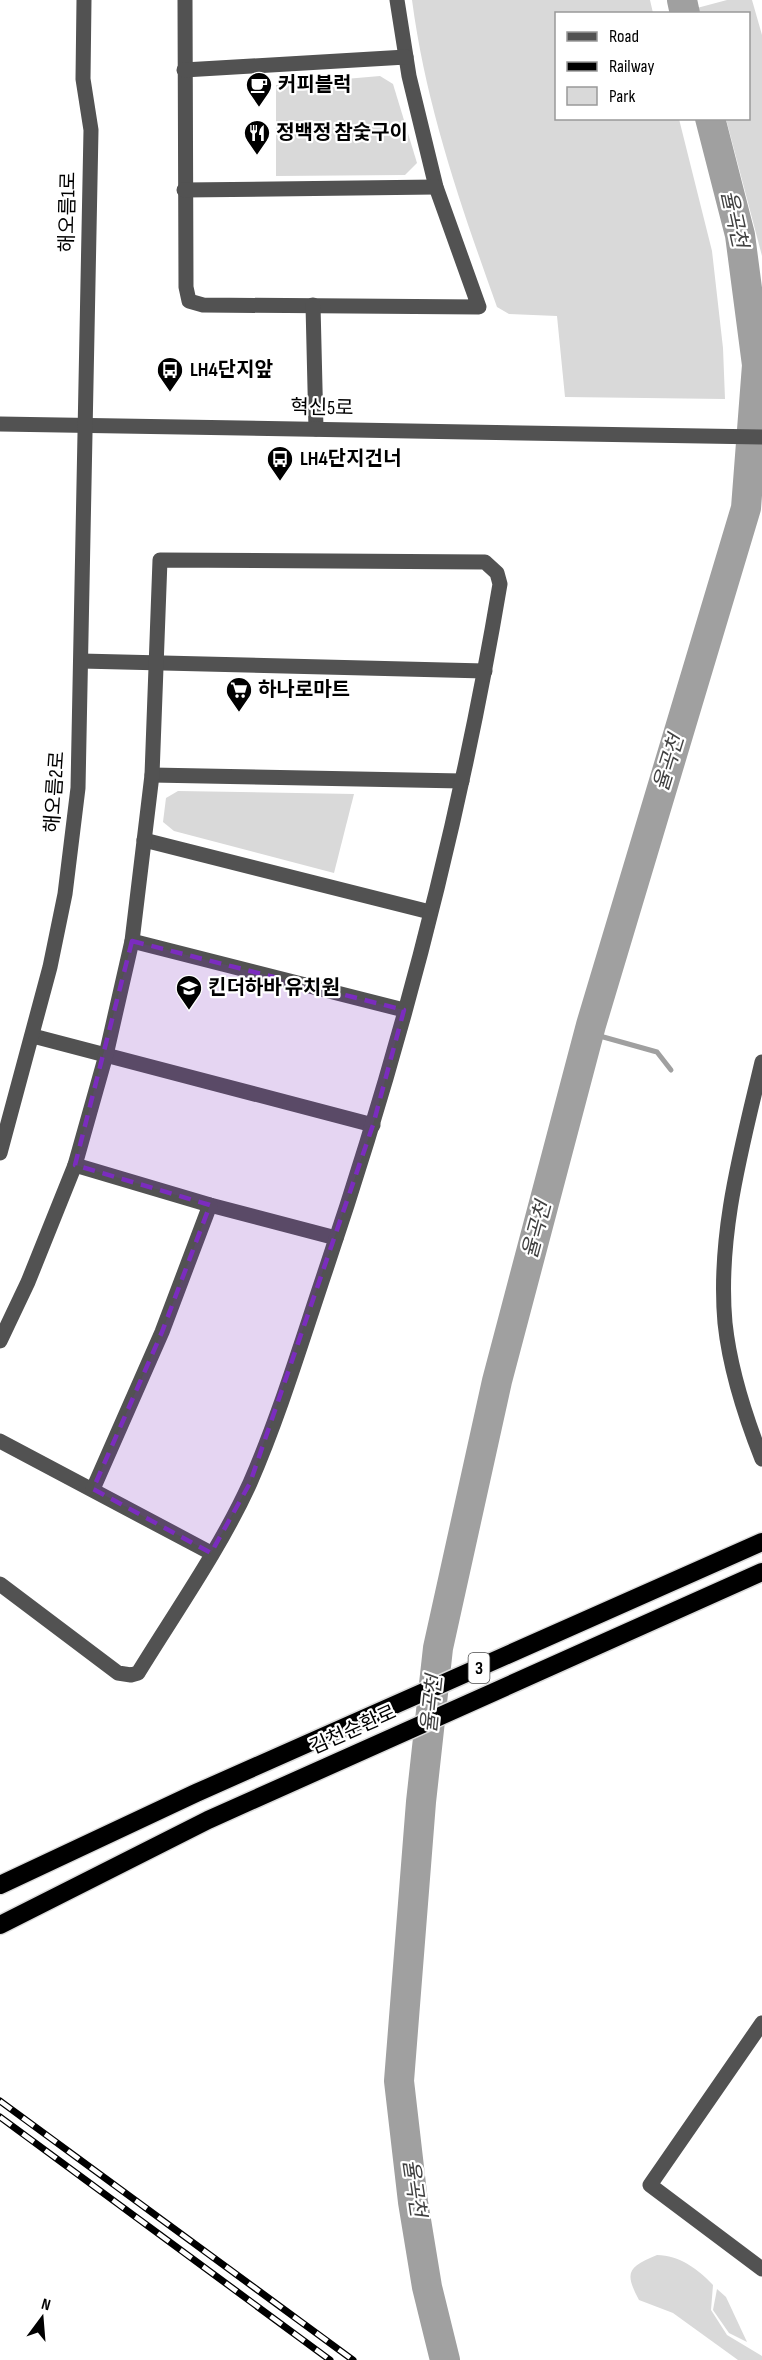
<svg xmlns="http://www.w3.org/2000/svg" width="762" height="2360" font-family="'Sofia Sans Condensed','Noto Sans KR',sans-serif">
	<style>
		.green { fill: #d9d9d9 }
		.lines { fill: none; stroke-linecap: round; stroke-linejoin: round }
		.stream { stroke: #a0a0a0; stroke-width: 5 }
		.river { stroke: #a0a0a0; stroke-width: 30 }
		.highway-casing { stroke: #dbdbdb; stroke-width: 21 }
		.minor { stroke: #525252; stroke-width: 15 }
		.highway { stroke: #000; stroke-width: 18 }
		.rail-casing { stroke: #000; stroke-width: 7 }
		.rail { stroke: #fff; stroke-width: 4.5; stroke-dasharray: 14; stroke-linecap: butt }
		.marked { fill: #7b2cbf; fill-opacity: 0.2; stroke: #7b2cbf; stroke-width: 4.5; stroke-dasharray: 12 8; stroke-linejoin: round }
		.labels { text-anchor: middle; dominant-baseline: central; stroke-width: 4.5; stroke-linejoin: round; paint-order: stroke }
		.shield { fill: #fff; stroke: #4c4c4c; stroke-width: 1.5 }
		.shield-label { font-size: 18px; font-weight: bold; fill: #000 }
		.poi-label { font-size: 20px; font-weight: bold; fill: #000; stroke: #fff; text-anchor: start }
		.street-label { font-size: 20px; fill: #000; stroke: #fff }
		.water-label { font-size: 21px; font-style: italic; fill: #414141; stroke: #fff }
	</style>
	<rect width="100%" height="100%" fill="#fff"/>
	<!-- green -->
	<g class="green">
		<path d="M412 0H650L653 13 556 14V118L679 119 712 251 723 348 725 399 565 397 557 316 509 314 497 307C461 206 426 107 412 0Z"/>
		<path d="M727 0H752L762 35V256L726 119 748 118V14L698 13 697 8Z"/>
		<path d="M380 76 393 84 417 163 405 175 276 176V85Z"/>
		<path d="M178 791 354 794 334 873 174 831 163 822 166 798Z"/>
		<path d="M657 2255C679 2255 698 2269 713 2285L711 2310 727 2335 762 2356V2360H738L673 2313 639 2300C624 2272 628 2267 657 2255Z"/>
		<path d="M717 2289 726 2297 747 2342 729 2333 713 2310Z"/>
	</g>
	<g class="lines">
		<!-- stream -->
		<g class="stream">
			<path d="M682 2 688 0"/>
			<path d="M589 1033 657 1052 671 1070"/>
		</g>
		<!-- river -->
		<g class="river">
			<path d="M682 0 685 14"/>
			<path d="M445 2360 427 2287 413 2202 399 2081 421 1802 438 1648 497 1381 591 1025 746 508 757 365 740 235 710 118"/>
		</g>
		<!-- highway casing -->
		<g class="highway-casing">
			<g id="highway">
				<path d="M0 1885 196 1793 762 1542"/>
				<path d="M0 1925 208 1820 762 1572"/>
			</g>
		</g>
		<!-- minor -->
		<g class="minor">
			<path d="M185 0 186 287 189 301 203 305 479 307 436 187 409 76 397 0"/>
			<path d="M184 70 406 57"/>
			<path d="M184 190 436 187"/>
			<path d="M313 305 316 429"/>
			<path d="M0 424 762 437"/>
			<path d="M81 661 485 671"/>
			<path d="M152 775 462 781"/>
			<path d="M144 840 430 912"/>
			<path d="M132 941 404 1010"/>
			<path d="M33 1036 373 1125"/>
			<path d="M762 1062C742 1147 717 1235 725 1323 730 1370 745 1416 762 1459"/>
			<path d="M0 1153 50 967 65 894 78 788 91 130 83 79 84 0"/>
			<path d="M75 1165 210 1205 336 1238"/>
			<path d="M0 1341 28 1282 75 1165 106 1055 132 941 152 775 160 560 485 562 497 573 500 584C461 816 401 1047 326 1269 302 1340 280 1414 250 1483 220 1549 176 1611 138 1673L131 1675 118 1673 0 1584"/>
			<path d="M0 1441 211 1553"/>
			<path d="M93 1489 162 1332 210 1205"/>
			<path d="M762 2023 650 2185 762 2269"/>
		</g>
		<!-- highway -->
		<use href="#highway" class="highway"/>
		<!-- rail casing -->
		<g class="rail-casing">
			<g id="rail">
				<path d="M0 2101 353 2360"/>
				<path d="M0 2117 330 2360"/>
			</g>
		</g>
		<!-- rail -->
		<use href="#rail" class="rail"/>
	</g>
	<!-- marked area -->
	<path class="marked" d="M132 941 404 1010 373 1125 250 1483 211 1553 93 1489 162 1332 210 1205 75 1165Z"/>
	<!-- icons -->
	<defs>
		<g id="cafe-pin" transform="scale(1.35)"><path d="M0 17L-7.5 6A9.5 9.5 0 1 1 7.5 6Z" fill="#000" stroke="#fff"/><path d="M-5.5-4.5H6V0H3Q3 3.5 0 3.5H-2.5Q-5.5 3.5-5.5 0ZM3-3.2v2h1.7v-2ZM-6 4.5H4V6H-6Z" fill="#fff"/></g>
		<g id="restaurant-pin" transform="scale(1.35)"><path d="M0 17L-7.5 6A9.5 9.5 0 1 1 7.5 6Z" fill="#000" stroke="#fff"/><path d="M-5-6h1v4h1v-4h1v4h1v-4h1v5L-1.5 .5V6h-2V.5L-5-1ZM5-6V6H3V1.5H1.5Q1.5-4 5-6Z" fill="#fff"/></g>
		<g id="bus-pin" transform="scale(1.35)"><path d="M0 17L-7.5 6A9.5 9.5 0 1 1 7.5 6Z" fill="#000" stroke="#fff"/><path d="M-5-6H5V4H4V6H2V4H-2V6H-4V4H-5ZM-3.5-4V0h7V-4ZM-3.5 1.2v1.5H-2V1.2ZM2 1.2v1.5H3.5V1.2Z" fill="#fff"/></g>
		<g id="supermarket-pin" transform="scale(1.35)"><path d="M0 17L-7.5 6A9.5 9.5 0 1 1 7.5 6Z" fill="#000" stroke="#fff"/><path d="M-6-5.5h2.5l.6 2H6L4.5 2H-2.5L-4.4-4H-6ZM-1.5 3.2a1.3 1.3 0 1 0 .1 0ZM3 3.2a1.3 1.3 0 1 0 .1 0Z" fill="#fff"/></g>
		<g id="school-pin" transform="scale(1.35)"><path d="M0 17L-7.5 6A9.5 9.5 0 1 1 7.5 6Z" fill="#000" stroke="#fff"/><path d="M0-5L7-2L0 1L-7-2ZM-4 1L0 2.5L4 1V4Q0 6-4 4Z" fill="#fff"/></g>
	</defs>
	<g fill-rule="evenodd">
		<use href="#cafe-pin" x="259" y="85"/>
		<use href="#restaurant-pin" x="257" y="133"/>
		<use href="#bus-pin" x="170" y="370"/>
		<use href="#bus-pin" x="280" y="459"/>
		<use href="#supermarket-pin" x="239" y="690"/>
		<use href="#school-pin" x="189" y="988"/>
	</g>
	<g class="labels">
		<!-- shield labels -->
		<rect class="shield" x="468.5" y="1653" width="21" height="30" rx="4.5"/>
		<g class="shield-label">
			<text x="479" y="1668">3</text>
		</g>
		<!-- poi labels -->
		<g class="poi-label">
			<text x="278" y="85">커피블럭</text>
			<text x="276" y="133">정백정 참숯구이</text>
			<text x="190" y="370">LH4단지앞</text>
			<text x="300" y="459">LH4단지건너</text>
			<text x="258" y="690">하나로마트</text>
			<text x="208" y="988">킨더하바 유치원</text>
		</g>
		<!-- street labels -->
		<g class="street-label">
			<text transform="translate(68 212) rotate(-89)">해오름1로</text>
			<text transform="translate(322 408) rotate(1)">혁신5로</text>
			<text transform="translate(55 792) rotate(-86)">해오름2로</text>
			<text transform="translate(353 1730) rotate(-24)">김천순환로</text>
		</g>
		<!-- water labels -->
		<g class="water-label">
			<text transform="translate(734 219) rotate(78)">율곡천</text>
			<text transform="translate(669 763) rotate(-73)">율곡천</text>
			<text transform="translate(537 1230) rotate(-75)">율곡천</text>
			<text transform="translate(432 1704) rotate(-84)">율곡천</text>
			<text transform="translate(414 2188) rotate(82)">율곡천</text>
		</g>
	</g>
	<!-- legend -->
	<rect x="555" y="12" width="195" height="108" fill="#ffffff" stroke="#999999" stroke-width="1.5"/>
	<rect x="567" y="32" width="30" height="9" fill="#525252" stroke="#999999" stroke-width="1.5"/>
	<text x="609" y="42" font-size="18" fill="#000000">Road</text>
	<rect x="567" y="62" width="30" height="9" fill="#000000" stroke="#999999" stroke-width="1.5"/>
	<text x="609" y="72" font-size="18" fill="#000000">Railway</text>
	<rect x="567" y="87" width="30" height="18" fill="#d9d9d9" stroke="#999999" stroke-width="1.5"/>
	<text x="609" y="102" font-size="18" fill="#000000">Park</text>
	<!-- north arrow -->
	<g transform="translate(42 2318) rotate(16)" stroke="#ffffff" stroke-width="4.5" paint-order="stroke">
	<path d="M0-4.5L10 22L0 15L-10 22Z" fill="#000000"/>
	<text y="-9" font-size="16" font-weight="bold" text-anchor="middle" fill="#000000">N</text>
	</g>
</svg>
